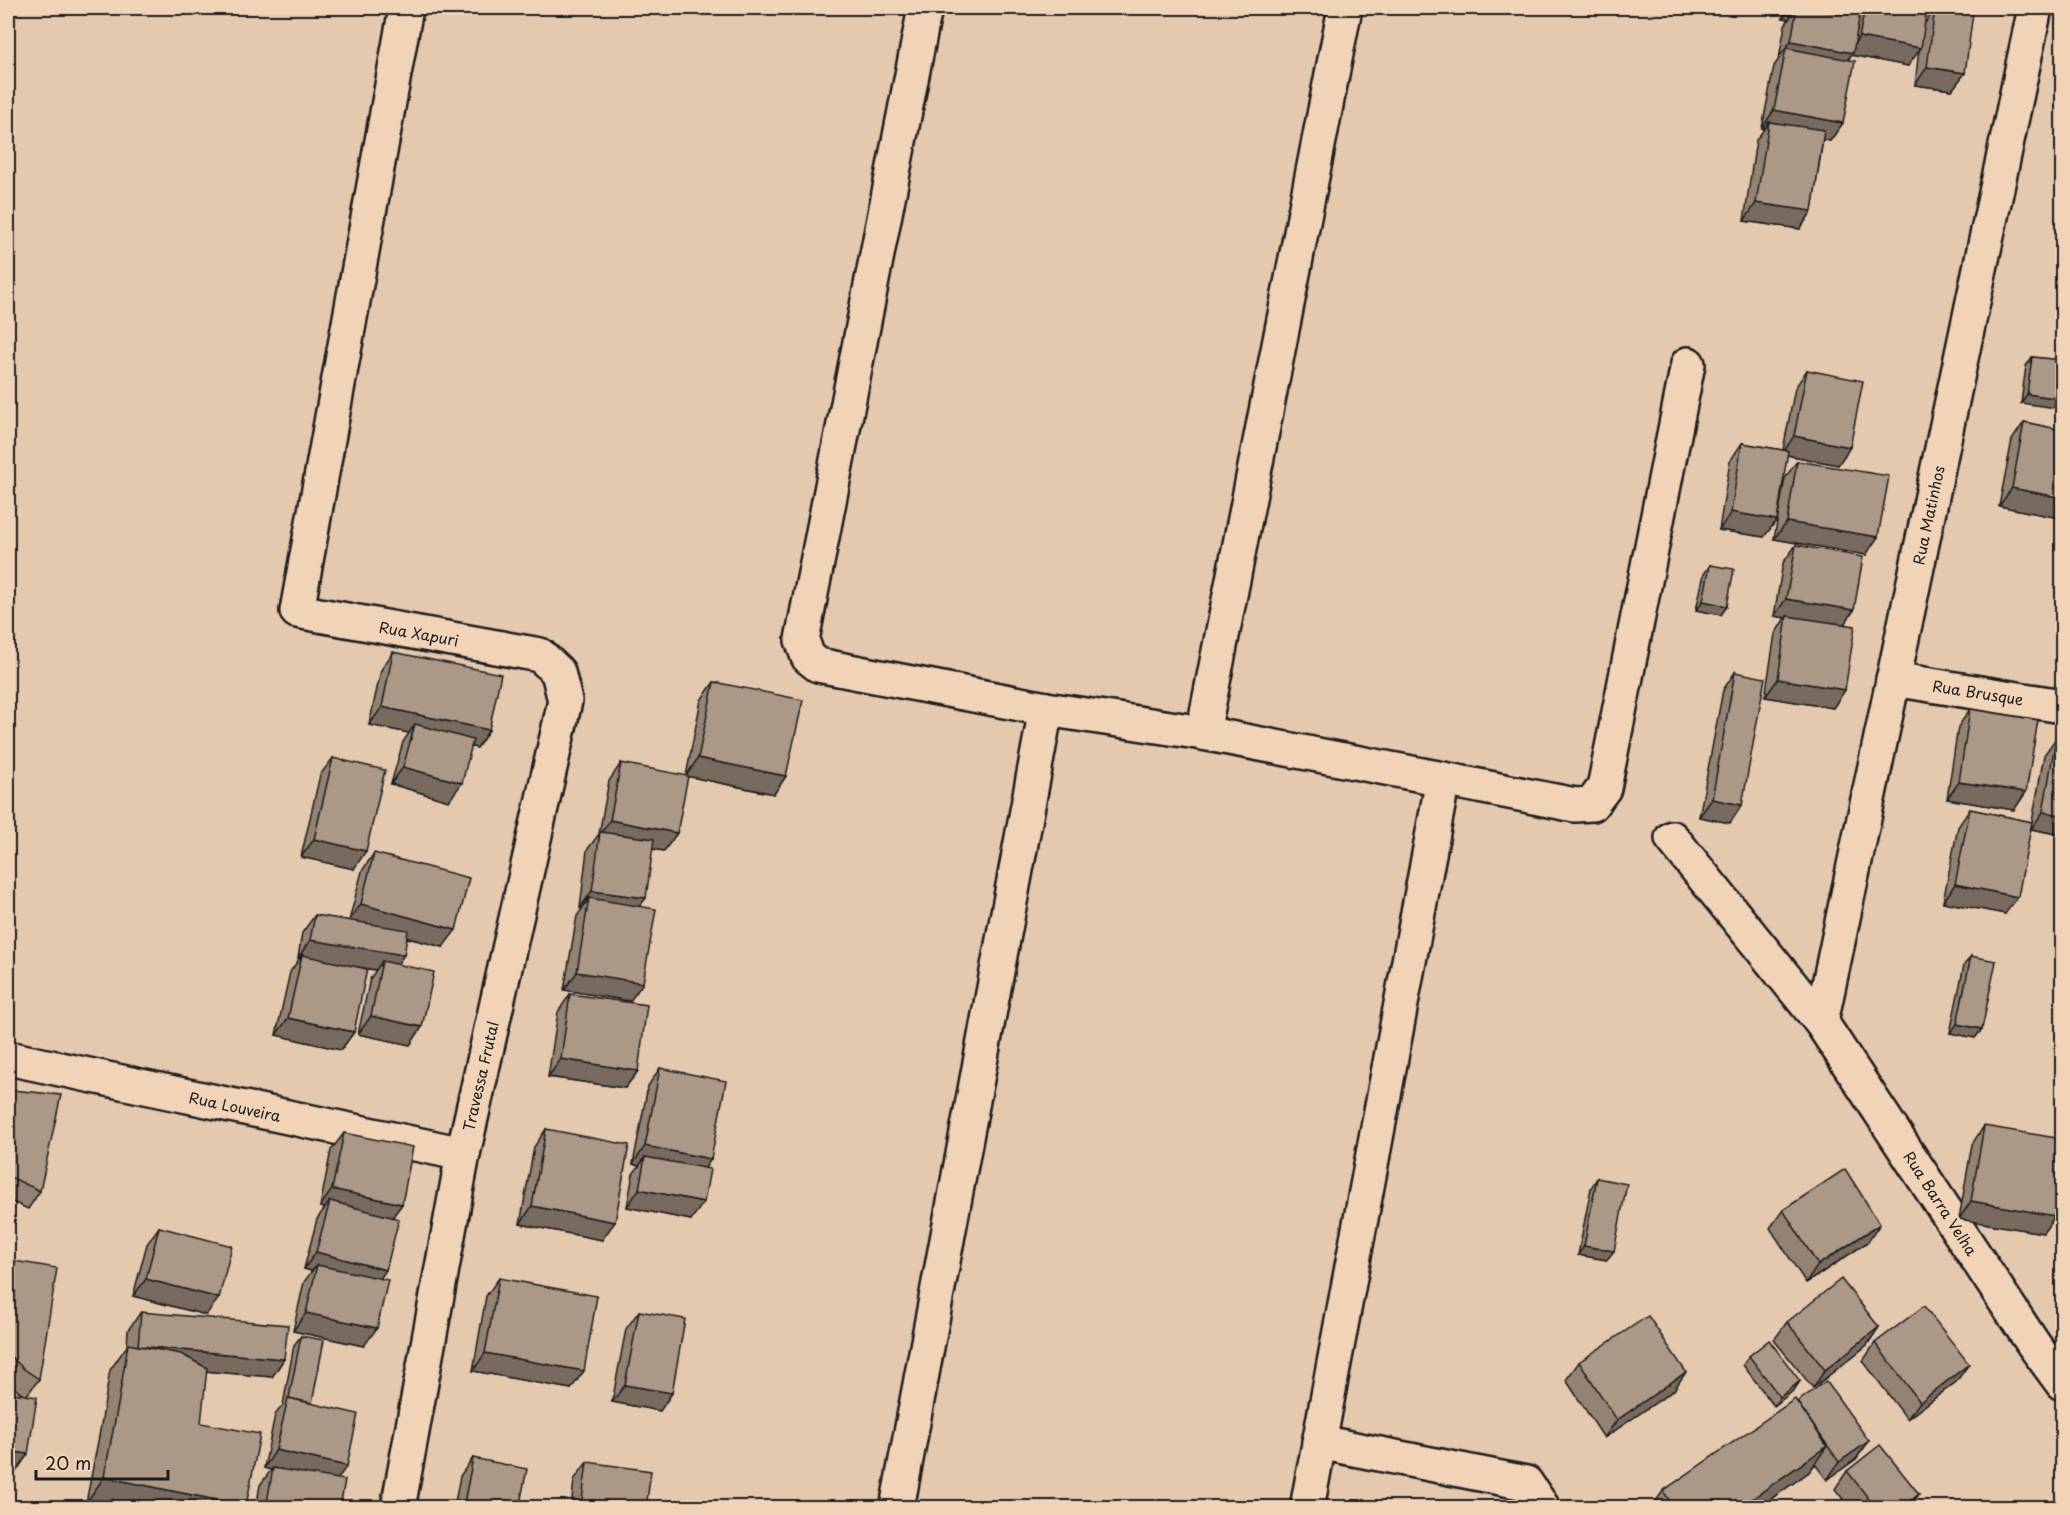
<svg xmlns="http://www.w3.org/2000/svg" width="2070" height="1515" font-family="'Playpen Sans',sans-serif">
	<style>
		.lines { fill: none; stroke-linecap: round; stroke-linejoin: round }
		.minor-casing { stroke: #1c1c1c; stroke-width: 38 }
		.minor { stroke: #f1d4b8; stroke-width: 33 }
		.wall { fill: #948373; stroke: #1c1c1c; stroke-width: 1.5 }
		.shaded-wall { fill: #786a5e; stroke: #1c1c1c; stroke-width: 1.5 }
		.building { fill: #ac9886; stroke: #1c1c1c; stroke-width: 1.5 }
		.labels { text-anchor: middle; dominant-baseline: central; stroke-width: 5; stroke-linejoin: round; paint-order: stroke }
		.street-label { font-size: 15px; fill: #1c1c1c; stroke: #f1d4b8 }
	</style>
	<rect width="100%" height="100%" fill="#e4c9af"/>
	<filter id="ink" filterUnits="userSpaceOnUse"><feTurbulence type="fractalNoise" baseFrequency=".0167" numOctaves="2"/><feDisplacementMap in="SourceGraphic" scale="12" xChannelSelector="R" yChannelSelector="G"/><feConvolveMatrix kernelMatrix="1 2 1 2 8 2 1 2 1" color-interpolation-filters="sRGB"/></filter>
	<g filter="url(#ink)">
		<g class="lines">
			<!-- minor casing -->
			<g class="minor-casing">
				<g id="minor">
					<path d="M925 8 802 640 808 657 818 665 1046 709 1203 733 1443 779 1307 1508"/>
					<path d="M1893 679 2062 706"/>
					<path d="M1203 733 1345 8"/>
					<path d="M1443 779 1575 805 1592 804 1604 788 1688 364"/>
					<path d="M1672 838 1821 1022 2034 1345 2062 1383"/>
					<path d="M1821 1022 2035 8"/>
					<path d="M8 1058 463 1154"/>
					<path d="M1319 1442 1526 1483 1543 1508"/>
					<path d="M398 1508 463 1154 565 701 558 672 540 655 297 611 406 8"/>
					<path d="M897 1508 1046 709"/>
				</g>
			</g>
			<!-- minor -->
			<use href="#minor" class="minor"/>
		</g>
		<!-- wall -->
		<g class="wall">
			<path d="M1785 8H1825L1823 11 1839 13 1840 8H1927L1925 23 1935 9 1965 73 1952 90 1915 85 1919 49 1908 66 1851 55 1848 60 1843 123 1830 141 1823 140 1812 211 1800 229 1744 221 1756 140 1765 128H1762L1774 66 1779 59 1785 25 1789 19 1783 18Z"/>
			<path d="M2032 357 2062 360 2021 403 2026 366Z"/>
			<path d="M1807 370 1850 447 1838 465 1787 455 1764 537 1719 530 1730 461 1742 443 1783 450 1795 388Z"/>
			<path d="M2024 422 2062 430V513L2059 518 1999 506 2012 440Z"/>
			<path d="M1797 461 1866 555 1774 539 1785 478Z"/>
			<path d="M1796 545 1854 610 1844 625 1845 690 1833 708 1765 697 1775 634 1785 618 1774 616 1783 563Z"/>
			<path d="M1710 565 1727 606 1721 615 1696 610 1704 574Z"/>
			<path d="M393 652 489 730 477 748 471 747 449 801 391 784 403 742 409 733 369 725 381 670Z"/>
			<path d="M1735 672 1742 805 1730 823 1699 817 1723 690Z"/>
			<path d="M714 682 786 776 774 794 686 776 701 700Z"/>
			<path d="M1970 709 2026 792 2014 810 1947 799 1958 727Z"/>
			<path d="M2056 738 2062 739V835L2031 829 2005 914 1943 902 1958 827 1970 809 2032 822 2044 755Z"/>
			<path d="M333 758 354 869 301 857 320 775Z"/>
			<path d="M621 763 677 833 664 851 652 849 640 906 630 1001 564 990 577 916 582 909 580 908 587 850 599 834 609 781Z"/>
			<path d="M374 853 443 947 407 938 397 964 422 1027 410 1045 358 1034 370 979 376 970 359 968 354 1032 341 1050 276 1035 290 972 300 958H298L302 933 315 915 349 921 362 871Z"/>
			<path d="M1971 956 1982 1029 1975 1038 1950 1033 1964 965Z"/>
			<path d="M570 994 638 1071 625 1088 548 1077 558 1012Z"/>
			<path d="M660 1068 711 1159 705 1168 691 1220 627 1207 633 1174 639 1166 633 1164 648 1086Z"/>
			<path d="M12 1090 40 1191 28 1209 8 1200V1096Z"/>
			<path d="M1984 1126 2055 1216 2043 1233 1959 1219 1972 1144Z"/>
			<path d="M546 1129 602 1240 520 1224 534 1147Z"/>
			<path d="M344 1133 402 1204 392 1217 381 1278 364 1346 293 1331 304 1282 312 1271 304 1269 317 1219 325 1208 320 1207 331 1150Z"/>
			<path d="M1597 1178 1607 1260 1578 1255 1591 1188Z"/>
			<path d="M1783 1210 1868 1242 1806 1283 1770 1228Z"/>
			<path d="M159 1227 206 1315 133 1296 147 1244Z"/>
			<path d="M8 1260 39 1379 27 1395 16 1472 23 1395 8 1383Z"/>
			<path d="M499 1278 571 1389 473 1371 486 1296Z"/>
			<path d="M639 1311 672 1393 660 1411 612 1402 626 1329Z"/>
			<path d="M141 1312 284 1359 272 1377 206 1371 86 1503 100 1431 110 1370 127 1346 128 1330Z"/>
			<path d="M1787 1322 1879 1327 1867 1345 1813 1388 1774 1340Z"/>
			<path d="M301 1336 312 1403 338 1479 340 1508H256L260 1485 271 1470 264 1468 275 1415 283 1405 294 1345Z"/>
			<path d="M1875 1343 1956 1382 1907 1419 1863 1361Z"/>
			<path d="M1749 1356 1800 1381 1794 1390 1774 1406 1743 1365Z"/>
			<path d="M1579 1362 1674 1390 1604 1438 1566 1380Z"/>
			<path d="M1797 1402 1869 1441 1856 1459 1827 1480 1815 1464 1809 1472 1758 1508H1651L1663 1491Z"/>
			<path d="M473 1458 519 1508H454L460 1476Z"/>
			<path d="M587 1462 646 1508H571L574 1480Z"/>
			<path d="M1847 1471 1919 1494 1910 1508H1850L1835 1489Z"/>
		</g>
		<!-- shaded-wall -->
		<g class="shaded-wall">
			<path d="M1791 8H1825L1813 24 1797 8 1789 19 1783 18Z"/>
			<path d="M1859 37 1921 48 1908 66 1851 55 1840 71 1786 48 1778 59 1791 41 1849 52Z"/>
			<path d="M1927 67 1965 73 1952 90 1915 85Z"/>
			<path d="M1774 110 1843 123 1830 141 1768 129 1769 122 1765 128H1762Z"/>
			<path d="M1756 203 1812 211 1800 229 1744 221Z"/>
			<path d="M2027 394 2062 399V409L2021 403Z"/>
			<path d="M1794 436 1850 447 1838 465 1782 454Z"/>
			<path d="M2012 488 2062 498V513L2059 518 1999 506Z"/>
			<path d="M1731 512 1777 520 1764 537 1719 530Z"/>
			<path d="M1787 522 1878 537 1866 555 1774 539Z"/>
			<path d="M1786 599 1854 610 1841 628 1787 616 1786 618 1774 616Z"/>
			<path d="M1703 601 1727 606 1721 615 1696 610Z"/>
			<path d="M1778 679 1845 690 1833 708 1765 697Z"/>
			<path d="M382 707 489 730 477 748 412 734 415 724 409 733 369 725Z"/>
			<path d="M698 758 786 776 774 794 686 776Z"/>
			<path d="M403 767 462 783 449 801 391 784Z"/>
			<path d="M1959 782 2026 792 2014 810 1947 799Z"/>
			<path d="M1712 799 1742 805 1730 823 1699 817Z"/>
			<path d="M2043 812 2062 815V835L2031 829Z"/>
			<path d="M610 820 677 833 664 851 599 838V836Z"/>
			<path d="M314 839 366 851 354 869 301 857Z"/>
			<path d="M1955 884 2018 897 2005 914 1943 902Z"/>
			<path d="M592 891 646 898 633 915 589 898 582 909 580 908Z"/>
			<path d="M361 904 456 930 443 947 348 922Z"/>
			<path d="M310 940 404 955 391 973 382 961 376 970 302 958V955L300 958H298Z"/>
			<path d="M577 972 643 983 630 1001 564 990Z"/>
			<path d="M371 1016 422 1027 410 1045 358 1034Z"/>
			<path d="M288 1018 354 1032 341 1050 276 1035Z"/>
			<path d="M1957 1024 1982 1029 1975 1038 1950 1033Z"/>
			<path d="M561 1059 638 1071 625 1088 548 1077Z"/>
			<path d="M645 1146 711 1159 699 1177 645 1157 639 1166 633 1164Z"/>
			<path d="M332 1189 402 1204 389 1222 330 1201 325 1208 320 1207Z"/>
			<path d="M639 1189 704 1202 691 1220 627 1207Z"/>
			<path d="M1971 1201 2055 1216 2043 1233 1959 1219Z"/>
			<path d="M532 1206 615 1222 602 1240 520 1224Z"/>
			<path d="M1880 1224 1868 1242 1806 1283 1818 1265Z"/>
			<path d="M1584 1246 1614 1251 1607 1260 1578 1255Z"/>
			<path d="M316 1252 386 1270 374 1288 317 1265 312 1271 304 1269Z"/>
			<path d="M146 1279 219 1298 206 1315 133 1296Z"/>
			<path d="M306 1313 377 1328 364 1346 293 1331Z"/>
			<path d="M1879 1327 1867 1345 1813 1388 1825 1370Z"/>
			<path d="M138 1346 284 1359 272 1377 125 1364Z"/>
			<path d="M485 1353 584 1371 571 1389 473 1371Z"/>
			<path d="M1969 1364 1956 1382 1907 1419 1920 1402Z"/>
			<path d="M1686 1372 1674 1390 1604 1438 1617 1420Z"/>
			<path d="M1800 1381 1794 1390 1774 1406 1780 1397Z"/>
			<path d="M625 1385 672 1393 660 1411 612 1402Z"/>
			<path d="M1869 1441 1856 1459 1827 1480 1839 1462Z"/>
			<path d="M1827 1446 1809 1472 1758 1508H1739Z"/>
			<path d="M276 1450 347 1466 334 1484 273 1468 271 1470 264 1468Z"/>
			<path d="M8 1451 28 1454 16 1472 8 1470Z"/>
			<path d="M104 1477 246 1506 244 1508H108L86 1503Z"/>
			<path d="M1919 1494 1910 1508H1902Z"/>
		</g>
		<!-- building -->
		<g class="building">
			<path d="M1797 8 1847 14 1849 8H1861L1853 53 1791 41Z"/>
			<path d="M1865 8H1927L1921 48 1859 37Z"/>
			<path d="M1935 9 1973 13 1965 73 1927 67Z"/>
			<path d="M1786 48 1855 61 1843 123 1774 110Z"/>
			<path d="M1769 122 1824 130 1812 211 1756 203Z"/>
			<path d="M2032 357 2062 360V399L2027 394Z"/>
			<path d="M1807 370 1863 381 1850 447 1794 436Z"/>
			<path d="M2024 422 2062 430V498L2012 488Z"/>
			<path d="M1742 443 1788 451 1777 520 1731 512Z"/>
			<path d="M1797 461 1889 476 1878 537 1787 522Z"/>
			<path d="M1796 545 1863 557 1854 610 1786 599Z"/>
			<path d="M1710 565 1734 569 1727 606 1703 601Z"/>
			<path d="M1787 616 1855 626 1845 690 1778 679Z"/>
			<path d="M393 652 501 674 489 730 382 707Z"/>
			<path d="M1735 672 1765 678 1742 805 1712 799Z"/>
			<path d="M714 682 803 700 786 776 698 758Z"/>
			<path d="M1970 709 2038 720 2026 792 1959 782Z"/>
			<path d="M415 724 473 740 462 783 403 767Z"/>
			<path d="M2056 738 2062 739V815L2043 812Z"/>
			<path d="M333 758 385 770 366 851 314 839Z"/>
			<path d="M621 763 688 776 677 833 610 820Z"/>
			<path d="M1970 809 2032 822 2018 897 1955 884Z"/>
			<path d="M600 832 654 839 646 898 592 891Z"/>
			<path d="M374 853 469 878 456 930 361 904Z"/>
			<path d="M589 898 656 909 643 983 577 972Z"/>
			<path d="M315 915 408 930 404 955 310 940Z"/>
			<path d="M302 955 367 969 354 1032 288 1018Z"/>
			<path d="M1971 956 1996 961 1982 1029 1957 1024Z"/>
			<path d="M382 961 434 972 422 1027 371 1016Z"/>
			<path d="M570 994 647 1005 638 1071 561 1059Z"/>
			<path d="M660 1068 726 1081 711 1159 645 1146Z"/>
			<path d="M12 1090 61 1095 40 1191 8 1176V1114Z"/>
			<path d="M1984 1126 2062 1139V1173L2055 1216 1971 1201Z"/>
			<path d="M546 1129 629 1145 615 1222 532 1206Z"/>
			<path d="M344 1133 413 1147 402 1204 332 1189Z"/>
			<path d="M645 1157 710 1169 704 1202 639 1189Z"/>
			<path d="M1845 1169 1880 1224 1818 1265 1783 1210Z"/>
			<path d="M1597 1178 1627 1184 1614 1251 1584 1246Z"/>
			<path d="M330 1201 399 1219 386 1270 316 1252Z"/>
			<path d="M159 1227 232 1246 219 1298 146 1279Z"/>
			<path d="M8 1260 57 1268 39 1379 24 1369 8 1354Z"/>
			<path d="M317 1265 388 1280 377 1328 306 1313Z"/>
			<path d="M499 1278 597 1296 584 1371 485 1353Z"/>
			<path d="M1841 1279 1879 1327 1825 1370 1787 1322Z"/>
			<path d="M1924 1306 1969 1364 1920 1402 1875 1343Z"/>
			<path d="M639 1311 685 1319 672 1393 625 1385Z"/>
			<path d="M141 1312 288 1325 284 1359 138 1346Z"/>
			<path d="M1648 1316 1686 1372 1617 1420 1579 1362Z"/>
			<path d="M301 1336 324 1340 312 1403 289 1398Z"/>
			<path d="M1769 1340 1800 1381 1780 1397 1749 1356Z"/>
			<path d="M128 1344 181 1354 207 1368 201 1423 260 1434 246 1506 104 1477 118 1405Z"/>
			<path d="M1826 1381 1869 1441 1839 1462 1797 1402Z"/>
			<path d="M8 1392 37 1397 28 1454 8 1451Z"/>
			<path d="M288 1398 358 1414 347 1466 276 1450Z"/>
			<path d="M1795 1399 1827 1446 1739 1508H1675L1663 1491Z"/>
			<path d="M1880 1445 1919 1494 1902 1508H1876L1847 1471Z"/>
			<path d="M473 1458 527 1469 519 1508H463Z"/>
			<path d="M587 1462 651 1471 646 1508H581Z"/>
			<path d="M273 1468 345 1480 340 1508H266Z"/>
		</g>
	</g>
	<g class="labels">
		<!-- street labels -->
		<g class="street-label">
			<text transform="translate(1928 515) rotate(-78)">Rua Matinhos</text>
			<text transform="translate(419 633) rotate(10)">Rua Xapuri</text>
			<text transform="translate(1978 692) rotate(9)">Rua Brusque</text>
			<text transform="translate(480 1076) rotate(-77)">Travessa Frutal</text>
			<text transform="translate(235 1106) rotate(12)">Rua Louveira</text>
			<text transform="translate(1941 1203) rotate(57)">Rua Barra Velha</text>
		</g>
	</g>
	<!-- margin -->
	<rect width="2070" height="1515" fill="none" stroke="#f1d4b8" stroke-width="30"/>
	<rect x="15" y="15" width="2040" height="1485" fill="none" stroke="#1c1c1c" stroke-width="2" filter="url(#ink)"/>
	<!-- scale -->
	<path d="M36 1470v9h132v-9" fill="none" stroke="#1c1c1c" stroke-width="3"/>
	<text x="45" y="1470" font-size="18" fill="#1c1c1c" stroke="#f1d4b8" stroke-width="4.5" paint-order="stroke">20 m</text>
</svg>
